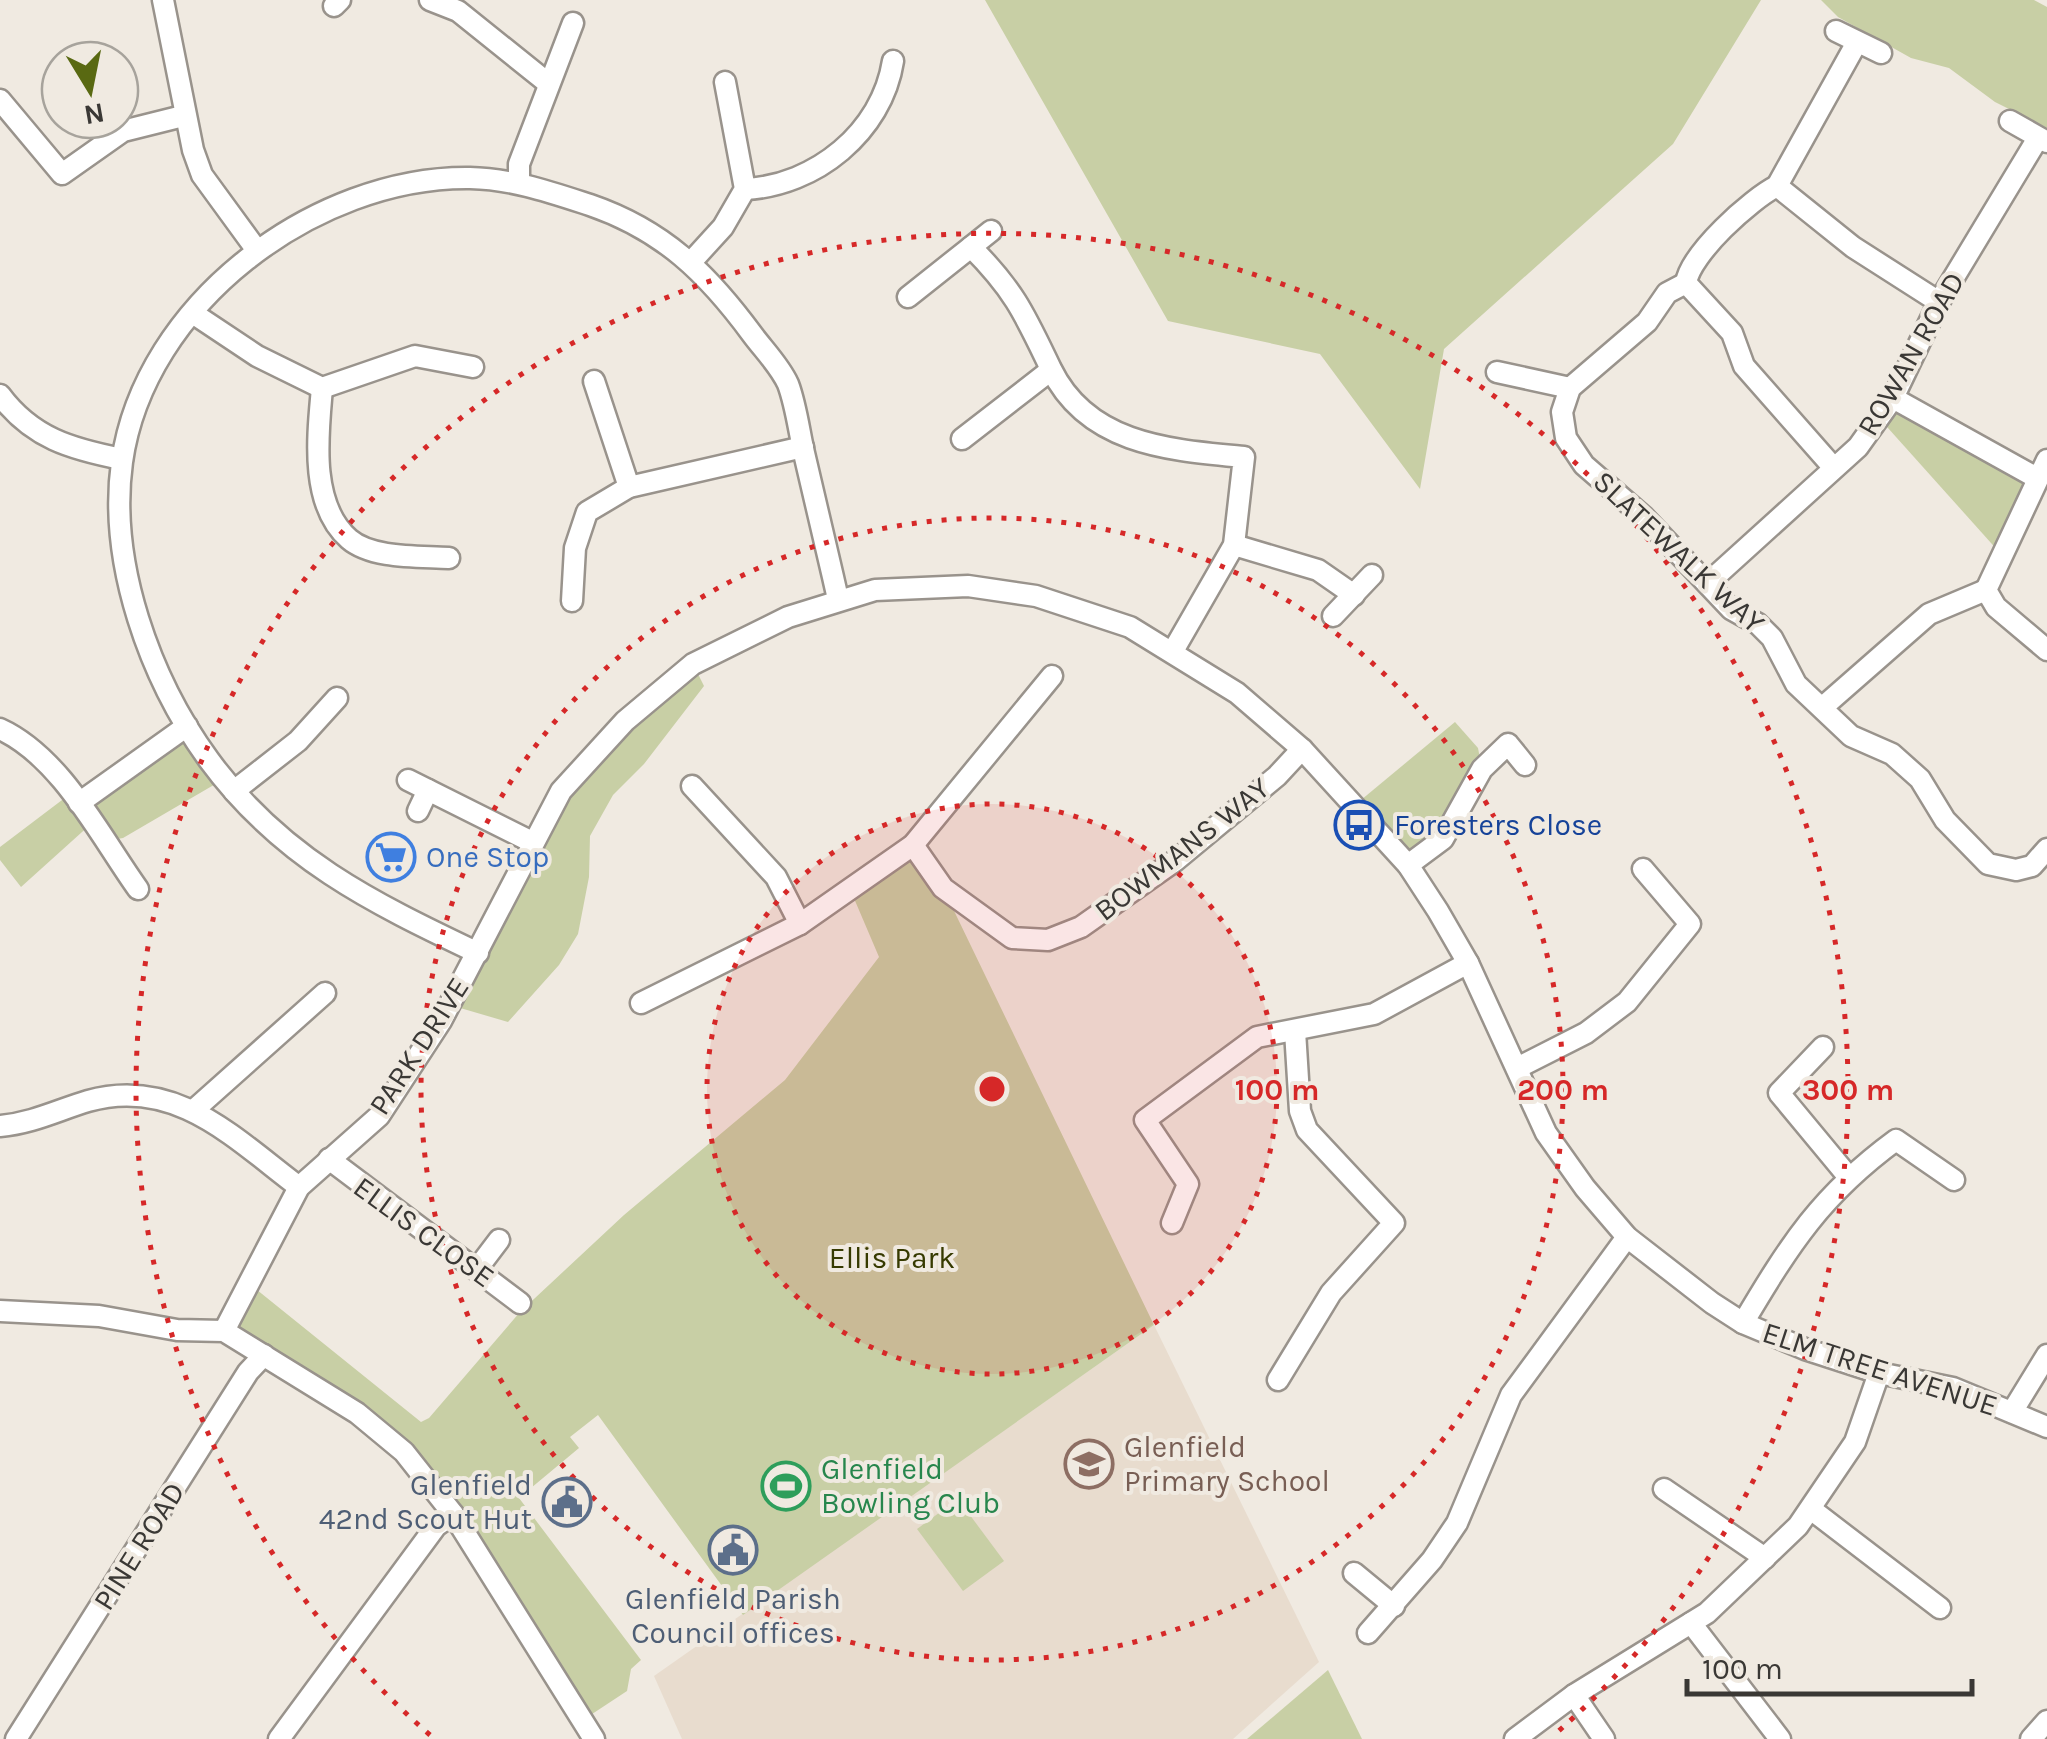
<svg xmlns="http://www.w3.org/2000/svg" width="2047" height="1739" font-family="Karla,sans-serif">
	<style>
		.built { fill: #e8dcce }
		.green { fill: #c8cfa5 }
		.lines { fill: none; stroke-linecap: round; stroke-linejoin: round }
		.minor-casing { stroke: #99938c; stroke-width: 25 }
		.minor { stroke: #fff; stroke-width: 20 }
		.ring { fill: none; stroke: #d62828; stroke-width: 5; stroke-dasharray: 5 10 }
		.labels { text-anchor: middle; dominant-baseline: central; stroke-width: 8; stroke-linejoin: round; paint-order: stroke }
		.street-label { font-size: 30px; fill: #3a3835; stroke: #f0eae1 }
		.transit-label { font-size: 30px; fill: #164399; stroke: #f0eae1; text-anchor: start }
		.shop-label { font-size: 30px; fill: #366cbe; stroke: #f0eae1; text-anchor: start }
		.park-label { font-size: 30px; fill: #363a00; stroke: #f0eae1 }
		.education-label { font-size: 30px; fill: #785e54; stroke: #f0eae1; text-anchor: start }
		.leisure-label { font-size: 30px; fill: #27864d; stroke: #f0eae1; text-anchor: start }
		.service-label { font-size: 30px; fill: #4e5e75; stroke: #f0eae1; text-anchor: end }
		.centre { fill: #d62828; stroke: #f0eae1; stroke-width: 5 }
		.ring-label { font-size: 30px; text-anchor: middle; font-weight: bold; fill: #d62828; stroke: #f0eae1; stroke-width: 8; stroke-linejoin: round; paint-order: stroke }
	</style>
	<rect width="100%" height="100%" fill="#f0eae1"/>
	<!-- built -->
	<path class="built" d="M1154 1325 1319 1662 1233 1739H682L654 1676Z"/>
	<!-- green -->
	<g class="green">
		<path d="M985 0H1761L1673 144 1444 349 1420 489 1320 354 1168 321Z"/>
		<path d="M1821 0H2034L2047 7V128L1995 102 1949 68 1911 58 1838 17Z"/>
		<path d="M1893 398 2037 478 2000 553 1879 418Z"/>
		<path d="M693 664 704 686 644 764 613 795 590 836 589 877 578 934 559 965 508 1022 450 1005 561 791Z"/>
		<path d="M1455 722 1478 748 1482 769 1439 842 1408 865 1355 805Z"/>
		<path d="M187 726 224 779 123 838 105 841 92 823 21 887 0 860V847L70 794 78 803Z"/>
		<path d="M913 845 943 888 1154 1325 743 1615 598 1415 570 1437 579 1448 519 1498 641 1660 631 1669 627 1691 583 1720 404 1452 224 1331 251 1285 421 1422 429 1418 520 1312 624 1215 785 1080 879 957 850 889Z"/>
		<path d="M958 1499 1004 1561 963 1591 917 1529Z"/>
		<path d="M1328 1670 1362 1739H1247Z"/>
	</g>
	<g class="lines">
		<!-- minor casing -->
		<g class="minor-casing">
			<g id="minor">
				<path d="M163 0 193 150 202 175 256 249"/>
				<path d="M430 0 458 11 549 84"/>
				<path d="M334 6 340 0"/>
				<path d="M1836 31 1881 53"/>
				<path d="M0 100 62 174 123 131 183 116"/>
				<path d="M2010 121 2047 142"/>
				<path d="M519 182V164L573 23"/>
				<path d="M1777 186C1751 199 1690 254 1686 283L1732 333 1744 366 1833 467"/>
				<path d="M1777 186 1853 247 1939 302"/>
				<path d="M1777 186 1856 44"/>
				<path d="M745 189C815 186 882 132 893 61"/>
				<path d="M971 247 991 231"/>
				<path d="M692 261 723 227 745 189 725 82"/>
				<path d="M1686 283 1667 293 1647 322 1570 388 1562 412 1566 438 1584 465 1644 517 1731 609 1758 624 1772 638 1796 684 1851 736 1892 754 1920 779 1945 820 1988 864 2016 870 2032 866 2047 849"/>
				<path d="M908 297 971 247C1015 291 1025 315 1051 369 1088 445 1170 450 1244 457L1234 545 1173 651"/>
				<path d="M194 314 257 356 322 388 415 356 473 367"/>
				<path d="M1497 372 1570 388"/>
				<path d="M594 381 629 487"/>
				<path d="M322 388C318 434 309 504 349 539 372 559 420 556 449 558"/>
				<path d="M0 395C32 438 71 449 122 459"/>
				<path d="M1893 398 2037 478"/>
				<path d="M962 439 1051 370"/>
				<path d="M2047 460 1986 590 1996 607 2047 650"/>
				<path d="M1234 545 1318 570 1354 595"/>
				<path d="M1708 583 1858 447 1893 398 1939 302 2038 138"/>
				<path d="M572 601 575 548 587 512 629 487 803 447"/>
				<path d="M1333 616 1372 575"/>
				<path d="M1824 706 1929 614 1986 590"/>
				<path d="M0 729C61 757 100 836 138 889"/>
				<path d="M408 780 532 842"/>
				<path d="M692 786 776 877 800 924"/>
				<path d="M234 791 298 741 337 698"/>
				<path d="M79 803 187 726"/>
				<path d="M418 811 428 790"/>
				<path d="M913 845 943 888 1012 938 1048 940 1081 927 1176 860 1277 776 1302 749"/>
				<path d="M1408 865 1443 839 1482 769 1508 744 1525 765"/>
				<path d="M478 953C371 902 281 858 209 760 150 679 108 563 122 462 144 304 315 176 470 178 513 179 550 192 590 205 663 230 707 273 752 334 763 349 780 366 788 384 796 405 799 431 804 453 815 501 827 550 838 599"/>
				<path d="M641 1003 800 924 913 845 1052 676"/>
				<path d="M1823 1047 1779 1093 1847 1175"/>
				<path d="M1517 1068 1586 1033 1627 1002 1690 924 1643 869"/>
				<path d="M195 1109 325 993"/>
				<path d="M0 1126C33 1123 58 1110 88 1101 176 1076 235 1139 299 1187"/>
				<path d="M329 1159 520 1303"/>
				<path d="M1172 1223 1188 1184 1145 1120 1257 1037 1374 1014 1468 963"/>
				<path d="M477 1269 499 1240"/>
				<path d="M0 1311 99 1316 177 1330 224 1331 357 1413 404 1452 453 1514 594 1739"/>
				<path d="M1743 1323C1790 1244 1821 1195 1896 1140L1954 1180"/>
				<path d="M224 1331 299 1187 379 1116 441 1021 561 791 625 721 693 664 788 617 875 590 968 586 1036 596 1130 627 1237 693 1302 749 1408 865 1438 911 1468 963 1546 1133 1585 1188 1627 1237 1712 1303 1743 1323 1805 1349 1879 1373 1953 1388 2047 1427"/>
				<path d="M1278 1380 1331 1293 1394 1223 1307 1130 1300 1111 1295 1031"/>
				<path d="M2012 1412 2047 1355"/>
				<path d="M1664 1489 1765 1558"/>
				<path d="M1812 1510 1940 1608"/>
				<path d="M1354 1573 1394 1606"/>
				<path d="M1691 1623 1780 1739"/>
				<path d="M1368 1633 1432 1560 1457 1523 1511 1395 1627 1237"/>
				<path d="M1574 1695 1604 1739"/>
				<path d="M16 1739 248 1372 264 1355"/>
				<path d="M279 1739 436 1526 453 1514"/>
				<path d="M1515 1739 1574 1695 1707 1613 1798 1526 1855 1442 1879 1373"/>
				<path d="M2031 1739 2047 1721"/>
			</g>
		</g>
		<!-- minor -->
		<use href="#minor" class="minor"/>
	</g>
	<!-- distance rings -->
	<circle cx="992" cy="1089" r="285" fill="#d62828" fill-opacity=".12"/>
	<g class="ring">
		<circle cx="992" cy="1089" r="285"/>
		<circle cx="992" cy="1089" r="571"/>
		<path d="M430 1735A856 856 0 1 1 1554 1735"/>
	</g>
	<!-- icons -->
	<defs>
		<g id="bus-ring" transform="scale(2.5)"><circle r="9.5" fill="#f0eae1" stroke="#1a4fb4" stroke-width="1.5"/><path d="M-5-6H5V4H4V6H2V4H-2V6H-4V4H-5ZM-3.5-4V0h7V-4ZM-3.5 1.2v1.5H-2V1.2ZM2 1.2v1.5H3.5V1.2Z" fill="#1a4fb4"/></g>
		<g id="supermarket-ring" transform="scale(2.5)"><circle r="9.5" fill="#f0eae1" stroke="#3f7fe0" stroke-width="1.5"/><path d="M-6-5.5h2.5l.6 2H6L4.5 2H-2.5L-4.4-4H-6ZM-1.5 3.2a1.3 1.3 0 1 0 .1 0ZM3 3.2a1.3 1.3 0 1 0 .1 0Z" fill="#3f7fe0"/></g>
		<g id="school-ring" transform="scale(2.5)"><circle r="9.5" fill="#f0eae1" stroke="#8d6e63" stroke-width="1.5"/><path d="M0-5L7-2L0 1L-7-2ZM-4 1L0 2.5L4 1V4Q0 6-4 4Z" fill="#8d6e63"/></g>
		<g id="stadium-ring" transform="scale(2.5)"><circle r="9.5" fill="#f0eae1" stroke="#2e9e5b" stroke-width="1.5"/><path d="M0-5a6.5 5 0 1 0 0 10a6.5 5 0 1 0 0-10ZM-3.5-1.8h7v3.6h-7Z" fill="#2e9e5b"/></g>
		<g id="civic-ring" transform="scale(2.5)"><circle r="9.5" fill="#f0eae1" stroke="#5c6f8a" stroke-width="1.5"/><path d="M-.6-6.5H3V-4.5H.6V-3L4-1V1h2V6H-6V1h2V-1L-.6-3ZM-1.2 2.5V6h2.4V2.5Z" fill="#5c6f8a"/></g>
	</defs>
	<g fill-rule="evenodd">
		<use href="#bus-ring" x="1359" y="825"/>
		<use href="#supermarket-ring" x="391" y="857"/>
		<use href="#school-ring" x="1089" y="1464"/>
		<use href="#stadium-ring" x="786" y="1486"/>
		<use href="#civic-ring" x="567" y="1502"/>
		<use href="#civic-ring" x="733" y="1550"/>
	</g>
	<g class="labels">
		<!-- street labels -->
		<g class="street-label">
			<text transform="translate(1911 354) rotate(-60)">ROWAN ROAD</text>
			<text transform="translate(1679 552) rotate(43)">SLATEWALK WAY</text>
			<text transform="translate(1182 849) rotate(-38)">BOWMANS WAY</text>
			<text transform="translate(419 1046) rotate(-57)">PARK DRIVE</text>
			<text transform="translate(424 1232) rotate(36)">ELLIS CLOSE</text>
			<text transform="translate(1880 1369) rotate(18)">ELM TREE AVENUE</text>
			<text transform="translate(139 1546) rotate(-58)">PINE ROAD</text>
		</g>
		<!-- transit labels -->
		<g class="transit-label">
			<text x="1394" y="825">Foresters Close</text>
		</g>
		<!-- shop labels -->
		<g class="shop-label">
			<text x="426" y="857">One Stop</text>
		</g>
		<!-- park labels -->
		<g class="park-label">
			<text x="892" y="1258">Ellis Park</text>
		</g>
		<!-- education labels -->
		<g class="education-label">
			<text x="1124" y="1447">Glenfield<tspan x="1124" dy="34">Primary School</tspan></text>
		</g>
		<!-- leisure labels -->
		<g class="leisure-label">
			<text x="821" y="1469">Glenfield<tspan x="821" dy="34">Bowling Club</tspan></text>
		</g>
		<!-- service labels -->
		<g class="service-label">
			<text x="532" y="1485">Glenfield<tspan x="532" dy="34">42nd Scout Hut</tspan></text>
			<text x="733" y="1599" text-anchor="middle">Glenfield Parish<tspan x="733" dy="34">Council offices</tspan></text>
		</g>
	</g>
	<circle cx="992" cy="1089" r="15" class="centre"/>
	<g class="ring-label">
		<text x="1277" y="1100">100 m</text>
		<text x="1563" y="1100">200 m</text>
		<text x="1848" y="1100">300 m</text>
	</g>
	<!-- north arrow -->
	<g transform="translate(90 90) rotate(170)"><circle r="48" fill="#f0eae1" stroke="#a7a39c" stroke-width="2.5"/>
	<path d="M0-8L18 38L0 25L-18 38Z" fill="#596912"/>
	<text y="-15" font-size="28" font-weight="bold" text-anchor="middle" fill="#3a3835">N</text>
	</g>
	<!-- scale -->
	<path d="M1687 1679v15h285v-15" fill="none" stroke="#3a3835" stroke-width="5"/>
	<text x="1702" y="1679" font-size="30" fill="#3a3835" stroke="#f0eae1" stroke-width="8" paint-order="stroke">100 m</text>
</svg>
